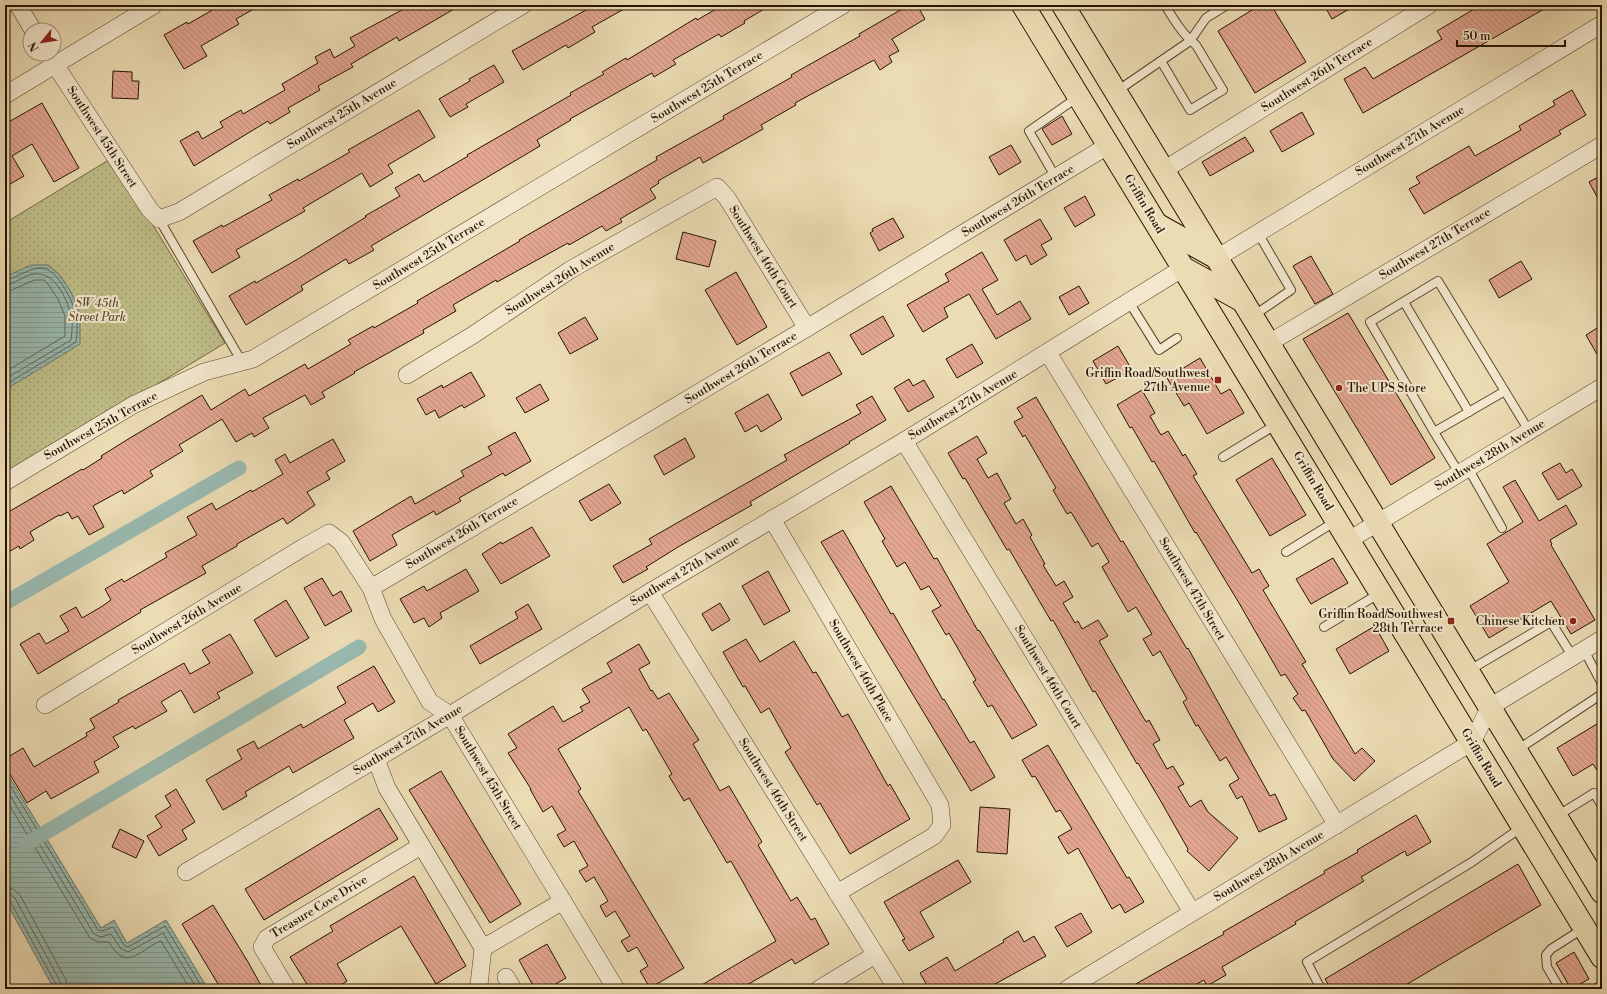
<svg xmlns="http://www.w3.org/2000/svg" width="1607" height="994" font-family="'Libre Bodoni',serif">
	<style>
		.park { fill: url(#park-dots); stroke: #726844 }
		.water { fill: url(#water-rules); stroke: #6b776a }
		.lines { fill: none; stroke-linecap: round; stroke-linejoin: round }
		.shore { stroke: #606658; stroke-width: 1 }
		.canal { stroke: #99bab1; stroke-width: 15 }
		.building { fill: url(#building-back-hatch); stroke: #261300 }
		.service-casing { stroke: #58452d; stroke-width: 10 }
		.minor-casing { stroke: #58452d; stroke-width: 18 }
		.primary-casing { stroke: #261300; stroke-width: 24 }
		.service { stroke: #f3e8ce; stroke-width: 8 }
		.minor { stroke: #f3e8ce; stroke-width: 17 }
		.primary { stroke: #ecdcb3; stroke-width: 22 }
		.poi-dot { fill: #8f2418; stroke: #f3e8ce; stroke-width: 1.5 }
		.labels { text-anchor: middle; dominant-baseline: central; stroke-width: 4; stroke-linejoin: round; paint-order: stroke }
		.street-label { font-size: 12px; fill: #261300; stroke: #f3e8ce }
		.park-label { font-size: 12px; font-style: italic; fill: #5c4f30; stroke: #f3e8ce }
		.poi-label { font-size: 12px; fill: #261300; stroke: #f3e8ce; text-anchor: end }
	</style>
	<defs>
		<pattern id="park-dots" width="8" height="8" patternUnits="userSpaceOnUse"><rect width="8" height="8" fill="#bfbe88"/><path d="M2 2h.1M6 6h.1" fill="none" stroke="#a4a274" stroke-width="1.8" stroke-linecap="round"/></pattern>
		<pattern id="water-rules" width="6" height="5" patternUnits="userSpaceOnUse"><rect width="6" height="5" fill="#99bab1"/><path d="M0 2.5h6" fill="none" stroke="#849f96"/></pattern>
		<pattern id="building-back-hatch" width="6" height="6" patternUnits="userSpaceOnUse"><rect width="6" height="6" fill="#e2a691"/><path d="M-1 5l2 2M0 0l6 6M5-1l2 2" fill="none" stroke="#c28e7b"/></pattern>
	</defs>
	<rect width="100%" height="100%" fill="#ecdcb3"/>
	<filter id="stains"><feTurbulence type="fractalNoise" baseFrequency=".005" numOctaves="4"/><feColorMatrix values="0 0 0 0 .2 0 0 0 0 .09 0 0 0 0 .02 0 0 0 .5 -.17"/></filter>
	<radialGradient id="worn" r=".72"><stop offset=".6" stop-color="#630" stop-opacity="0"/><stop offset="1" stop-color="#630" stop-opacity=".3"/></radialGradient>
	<!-- park -->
	<path class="park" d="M112 158 225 343 5 477V223Z"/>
	<!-- water -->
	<g class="water">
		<path d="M31 265H48L59 274 71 292 80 314V344L5 390V277Z"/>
		<path d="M5 770 101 928 114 920 127 943 166 920 208 989H54L5 900Z"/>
	</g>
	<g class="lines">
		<!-- shore -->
		<g class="shore">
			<path d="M5 280C19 278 31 265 46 269 58 272 74 303 76 315 78 322 77 335 76 342L5 385"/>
			<path d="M5 285C16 284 24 275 34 274 54 271 67 298 71 315 73 321 72 333 71 340L5 379"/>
			<path d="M5 291 12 290 34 280H44L48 284 58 299 65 316V336L5 372"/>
			<path d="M5 777 98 930 102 931 113 927 124 945 128 947 165 926 203 989"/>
			<path d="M5 787 94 934 101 937 111 934 121 949 128 952 163 933 197 989"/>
			<path d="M5 798 90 938 98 942H109C111 945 113 949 116 952 130 968 147 945 161 941L190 989"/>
			<path d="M5 888 13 889 20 895 66 980 68 989"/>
			<path d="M5 894H10L15 898 61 983 62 989"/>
			<path d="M5 899 10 901 57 986V989"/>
		</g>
		<!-- canal -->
		<g class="canal">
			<path d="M5 603 239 468"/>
			<path d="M26 844 359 647"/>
		</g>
	</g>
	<!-- building -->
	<g class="building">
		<path d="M221 5H261L236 19 239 24 201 46 207 56 184 69 164 35 187 22 188 24Z"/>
		<path d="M411 5H461L399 41 397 37 351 64 353 67 318 86 320 90 288 108 290 112 270 124 268 121 194 166 180 141 198 131 202 139 223 127 220 122 241 110 243 114 285 90 282 84 318 63 315 57 330 49 334 58 355 46 350 38Z"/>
		<path d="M595 5H631L592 27 595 32 568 48 566 45 523 70 512 51Z"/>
		<path d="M723 5H771L744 21 745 23 721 37 719 34 673 60 676 64 654 77 652 73 570 119 571 120 537 140 540 146 371 246 374 250 349 264 346 259 301 286 303 290 246 325 229 296 255 281 256 283 298 259 366 217 365 216 400 196 395 188 419 174 424 182 468 156 467 155 571 95 570 93 604 74 602 72 626 58 627 60 696 18 697 20Z"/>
		<path d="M909 5H917L925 19 892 39 899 51 889 56 892 62 880 70 874 60 795 103 796 105 761 125 763 129 703 163 700 157 658 181 659 183 650 189 656 198 620 219 622 222 606 231 602 226 569 245 568 243 497 282 496 280 453 305 456 311 423 330 424 333 354 372 355 373 322 392 325 397 311 405 305 395 263 418 269 428 254 437 252 433 236 442 222 419 179 445 183 451 150 471 153 476 124 494 122 490 93 506 104 527 89 535 78 516 72 519 68 512 60 516 59 515 30 532 34 540 20 549 19 546 5 554V514L82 469 83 470 102 458 101 456 130 438 202 395 211 410 245 389 249 396 305 364 308 369 351 344 348 340 373 326 374 328 418 303 417 301 520 241 519 240 657 160 656 157 724 119 723 116 792 77 791 75 860 36 859 34Z"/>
		<path d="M1260 5H1271L1306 62 1255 93 1218 31Z"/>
		<path d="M1324 5H1356L1332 19Z"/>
		<path d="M1481 5H1551L1363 113 1344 79 1365 67 1373 79 1442 39 1437 31Z"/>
		<path d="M494 65 504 82 466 104 468 107 450 117 439 99 470 81 469 79Z"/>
		<path d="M113 71 132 72V81H139L138 99 112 98Z"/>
		<path d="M1572 90 1586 115 1559 131 1561 134 1424 214 1409 189 1420 183 1416 177 1469 146 1475 156 1521 130 1519 126 1555 105 1553 101Z"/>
		<path d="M42 103 79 168 54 182 32 144 12 156 24 176 5 187V124Z"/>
		<path d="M419 110 435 137 388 165 393 173 370 187 362 173 303 208 305 211 236 250 240 257 212 273 193 241 222 225 223 227 272 200 269 195 298 179 299 181 350 152 348 150Z"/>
		<path d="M1302 112 1314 134 1282 152 1270 131Z"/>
		<path d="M1062 116 1072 134 1052 145 1042 129Z"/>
		<path d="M1245 137 1254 151 1210 176 1202 162Z"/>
		<path d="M1011 145 1021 162 999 175 989 157Z"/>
		<path d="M1602 175V206L1589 182Z"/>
		<path d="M1085 196 1095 215 1075 227 1064 208Z"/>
		<path d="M893 218 904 237 879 251 870 233 873 231 872 229Z"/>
		<path d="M1040 219 1052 239 1041 245 1047 255 1031 265 1026 255 1016 261 1004 240Z"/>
		<path d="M683 232 716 241 709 267 676 259Z"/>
		<path d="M982 252 998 280 982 289 997 315 1020 301 1031 319 996 339 969 294 944 308 948 317 923 332 907 305 949 281 945 274Z"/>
		<path d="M1311 256 1333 294 1315 304 1293 266Z"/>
		<path d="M1521 261 1532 279 1499 298 1489 280Z"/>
		<path d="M736 272 767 327 737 345 705 290Z"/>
		<path d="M1079 286 1089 303 1069 315 1059 297Z"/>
		<path d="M1348 313 1435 458 1391 485 1303 339Z"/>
		<path d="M883 316 894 336 862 355 850 335Z"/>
		<path d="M585 317 598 339 570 354 558 333Z"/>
		<path d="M1602 325V363L1586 335Z"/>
		<path d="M972 344 983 363 957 378 946 359Z"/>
		<path d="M1118 346 1132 370 1106 384 1093 361Z"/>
		<path d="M829 352 842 374 802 396 790 373Z"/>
		<path d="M1200 358 1221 394 1230 389 1244 413 1207 434 1189 403 1184 406 1167 378Z"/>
		<path d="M471 372 485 396 464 408 462 405 439 418 435 410 426 415 417 399 442 385 443 388Z"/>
		<path d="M909 379 913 386 924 380 934 397 908 412 894 388Z"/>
		<path d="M540 384 549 400 525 413 516 398Z"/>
		<path d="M1142 390 1155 413 1150 416 1161 435 1168 431 1183 456 1185 454 1197 474 1193 476 1252 573 1259 569 1269 586 1263 590 1306 662 1302 664 1355 754 1362 748 1375 761 1354 781 1333 759 1305 710 1302 711 1293 698 1298 694 1285 674 1281 676 1239 603 1196 532 1195 533 1154 461 1152 462 1132 427 1130 428 1117 405Z"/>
		<path d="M768 394 782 419 761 432 757 425 745 432 735 413Z"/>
		<path d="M872 396 886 420 849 442 850 443 750 502 752 505 678 547 646 567 648 569 623 583 613 566 652 544 649 539 787 460 784 455 861 413 856 405Z"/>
		<path d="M1036 397 1121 542 1123 541 1187 649 1188 648 1270 796 1275 794 1287 819 1259 832 1242 796 1237 799 1229 785 1239 779 1226 757 1220 761 1198 725 1196 726 1183 702 1187 699 1160 651 1153 656 1143 639 1152 634 1136 607 1128 612 1102 567 1109 562 1098 543 1092 547 1071 512 1067 514 1053 490 1056 488 1025 435 1023 437 1014 422 1023 417 1017 408Z"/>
		<path d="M515 432 531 461 505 476 503 473 459 498 461 501 436 515 434 511 392 535 397 545 370 561 353 531 411 496 415 504 464 476 461 471 492 454 488 447Z"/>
		<path d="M977 436 987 453 977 459 988 478 997 473 1011 499 1004 503 1016 524 1023 519 1032 535 1030 537 1045 564 1043 565 1056 586 1064 581 1073 597 1063 603 1075 623 1078 621 1082 629 1098 620 1108 636 1099 641 1146 722 1149 720 1160 740 1153 744 1167 769 1173 766 1184 784 1178 787 1190 807 1201 800 1208 812 1238 838 1209 871 1187 851 1188 849 1159 798 1138 763 1137 764 1095 691 1093 692 1053 620 1051 621 1009 549 1007 550 965 478 963 479 948 453Z"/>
		<path d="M685 438 695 457 664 475 654 456Z"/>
		<path d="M333 439 345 461 326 472 330 479 307 492 315 505 287 524 283 518 237 544V546L202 566 206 573 140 610 141 612 38 674 20 644 39 633 46 644 69 631 60 616 76 607 82 618 101 607 111 600 105 589 122 579 124 582 167 557 165 553 197 535 187 517 212 503 216 510 251 490 252 492 283 474 275 460 285 454 290 463Z"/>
		<path d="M1272 458 1306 515 1270 536 1236 480Z"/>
		<path d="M1560 463 1566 473 1572 469 1582 486 1558 500 1542 473Z"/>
		<path d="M1515 480 1539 521 1566 505 1577 524 1550 540 1552 544 1551 545 1595 620 1571 634 1551 601 1489 638 1470 606 1509 582 1487 544 1523 522 1503 487Z"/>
		<path d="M609 484 621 503 591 521 579 501Z"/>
		<path d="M891 486 934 559 937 558 978 631 979 630 1037 725 1012 739 992 705 988 707 973 682 976 680 949 633 946 635 932 611 941 606 929 586 921 590 905 562 897 567 882 541 885 539 864 502Z"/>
		<path d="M532 527 550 556 501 584 482 554 501 542 502 544Z"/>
		<path d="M843 530 891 614 893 613 943 700 944 699 970 743 974 741 995 777 971 791 821 542Z"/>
		<path d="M1333 558 1348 583 1311 604 1296 579Z"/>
		<path d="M466 569 479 591 440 613 442 618 429 627 424 618 414 623 400 599 424 586 427 591Z"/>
		<path d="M768 571 790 611 764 625 742 586Z"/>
		<path d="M322 578 333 596 341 591 352 611 325 626 304 588Z"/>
		<path d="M286 600 309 638 276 657 254 620Z"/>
		<path d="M720 603 730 620 712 631 702 614Z"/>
		<path d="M528 604 542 629 480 664 470 646 518 618 515 612Z"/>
		<path d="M1375 626 1389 651 1350 674 1336 649Z"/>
		<path d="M230 634 253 673 217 693 220 698 194 713 181 690 161 702 167 711 135 729 133 726 113 737 119 747 94 762 99 772 51 799 46 791 27 803 5 766V759L23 748 34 767 87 736 86 733 95 728 90 719 119 702 118 700 184 663 190 674 210 663 202 650Z"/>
		<path d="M746 639 760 662 794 641 813 673 816 672 842 717 848 714 888 786 890 784 910 819 850 854 820 803 817 805 785 752 791 748 769 708 761 713 745 686 743 687 723 652Z"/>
		<path d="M639 644 650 663 639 669 651 691 652 690 658 699 669 693 699 740 693 744 720 791 729 786 762 842 758 845 791 901 797 897 811 920 815 918 829 944 795 964 792 959 740 989H695L776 941 731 861 727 863 689 798 684 801 669 776 672 774 646 729 643 731 629 707 558 749 581 789 578 791 684 968 650 988 640 971 648 966 637 947 628 952 621 941 630 936 615 911 606 917 600 906 608 901 594 877 586 882 579 871 588 866 574 841 564 847 557 835 566 830 552 806 543 812 530 789H531L508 753 517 748 508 734 553 706 563 722 583 711 580 707 590 702 582 689 612 672 607 663Z"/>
		<path d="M374 666 395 702 378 712 373 703 344 720 354 738 293 773 289 766 245 792 247 796 223 810 206 780 242 759 237 750 254 741 258 749 301 724 303 728 346 703 337 687Z"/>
		<path d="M1602 721V778L1593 764 1573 776 1557 748Z"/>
		<path d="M1048 745 1127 878 1129 877 1144 902 1125 913 1120 904 1112 909 1078 848 1068 854 1058 837 1072 829 1060 810 1056 812 1035 776 1032 777 1022 760Z"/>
		<path d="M441 771 521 904 490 923 409 790Z"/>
		<path d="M176 789 195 822 182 830 187 839 159 856 147 836 162 827 155 816 171 806 165 796Z"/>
		<path d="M980 807 1010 809 1007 854 977 852Z"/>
		<path d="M379 808 398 839 264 920 245 889Z"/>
		<path d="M1416 815 1431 842 1407 856 1405 851 1361 877 1364 881 1295 922 1296 924 1222 967 1226 975 1207 986 1204 980 1188 989H1127L1224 934 1223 932 1325 873 1324 871 1358 852 1357 850Z"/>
		<path d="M120 829 144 841 136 858 112 847Z"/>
		<path d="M958 860 971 882 920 912 934 937 909 951 902 940 905 939 884 902Z"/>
		<path d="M1518 864 1541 905 1399 989H1331L1325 979Z"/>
		<path d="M414 876 466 966 436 984 401 926 337 964 347 981 335 989H310L290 957 333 931 330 926Z"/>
		<path d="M213 905 248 962 263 989H221L182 924Z"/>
		<path d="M1081 913 1092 932 1067 947 1055 927Z"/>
		<path d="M1018 931 1024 942 1034 936 1046 956 986 989H929L920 973 947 957 955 971 1004 942 1003 940Z"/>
		<path d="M547 944 566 978 547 989H535L519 960Z"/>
		<path d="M1574 952 1589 979 1571 989 1556 963Z"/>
	</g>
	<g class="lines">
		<!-- service casing -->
		<g class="service-casing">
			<g id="service">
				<path d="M1161 61 1190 110 1223 90 1196 45C1183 35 1174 20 1165 5"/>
				<path d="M1117 91 1190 41 1206 18 1227 5"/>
				<path d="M1056 178 1029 131 1078 97"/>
				<path d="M159 219 242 362"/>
				<path d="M1129 302 1159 350 1177 338"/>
				<path d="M1404 302 1469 412"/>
				<path d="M1253 316 1291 290 1258 233"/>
				<path d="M1505 391 1434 432 1370 322 1438 281 1529 431"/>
				<path d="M1434 432 1459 473"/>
				<path d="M1223 457 1277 424"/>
				<path d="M1468 468 1502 528"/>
				<path d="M1286 552 1336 521"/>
				<path d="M1324 627 1380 593"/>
				<path d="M1584 650 1602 684"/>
				<path d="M1468 671 1551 622 1573 657"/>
				<path d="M1517 750 1602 694"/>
				<path d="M1557 816 1594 793 1602 806"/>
				<path d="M1321 989 1307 962 1472 862 1522 827"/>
				<path d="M1560 989 1547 967 1546 955 1551 949 1584 928"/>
				<path d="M1595 989 1602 985"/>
			</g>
		</g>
		<!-- minor casing -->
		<g class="minor-casing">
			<g id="minor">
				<path d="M18 5 33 30"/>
				<path d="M48 54 150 210 159 219 179 212 523 5"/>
				<path d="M5 95 154 5"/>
				<path d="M1164 170 1429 5"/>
				<path d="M1217 258 1602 24"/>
				<path d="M1269 343 1602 145"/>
				<path d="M1048 353 1337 825"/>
				<path d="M407 375 473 335 570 270 717 187 727 198 807 328"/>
				<path d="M904 441 1192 912"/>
				<path d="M5 482 133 405 204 372 253 359 843 5"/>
				<path d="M772 519 940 805 942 825 934 836 837 893"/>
				<path d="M1349 540 1602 387"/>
				<path d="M371 588 807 328 1109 145"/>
				<path d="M650 592 897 989"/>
				<path d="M45 705 304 547 329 533 341 542 371 588 383 619 430 702 450 715 616 989"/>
				<path d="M376 759 387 788 483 948 479 985 477 989"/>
				<path d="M186 872 450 715 650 592 904 441 1183 268"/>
				<path d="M483 948 563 901"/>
				<path d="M506 977 513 989"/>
				<path d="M287 989 262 947 267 938 421 846"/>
				<path d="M819 989 875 955"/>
				<path d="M1067 989 1472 742 1490 707 1602 639"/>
			</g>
		</g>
		<!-- primary casing -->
		<g class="primary-casing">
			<g id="primary">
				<path d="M1023 5 1602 957"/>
				<path d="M1063 5 1602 892"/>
				<path d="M1158 225 1217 258"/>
				<path d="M1183 268 1243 301"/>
			</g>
		</g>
		<!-- service -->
		<use href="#service" class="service"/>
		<!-- minor -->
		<use href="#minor" class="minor"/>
		<!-- primary -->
		<use href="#primary" class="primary"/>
	</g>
	<!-- markers -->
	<g class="poi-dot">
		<rect x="1214" y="376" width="8" height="8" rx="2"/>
		<circle cx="1339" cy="388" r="4"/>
		<rect x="1447" y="617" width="8" height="8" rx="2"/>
		<circle cx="1573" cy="621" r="4"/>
	</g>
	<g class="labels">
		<!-- street labels -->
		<g class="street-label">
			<text transform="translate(1317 75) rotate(-32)">Southwest 26th Terrace</text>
			<text transform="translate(707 87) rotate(-31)">Southwest 25th Terrace</text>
			<text transform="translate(342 114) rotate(-31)">Southwest 25th Avenue</text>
			<text transform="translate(102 137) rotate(57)">Southwest 45th Street</text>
			<text transform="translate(1410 141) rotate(-31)">Southwest 27th Avenue</text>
			<text transform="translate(1018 201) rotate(-31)">Southwest 26th Terrace</text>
			<text transform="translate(1144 204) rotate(59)">Griffin Road</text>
			<text transform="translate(1435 244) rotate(-31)">Southwest 27th Terrace</text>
			<text transform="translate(429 254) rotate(-31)">Southwest 25th Terrace</text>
			<text transform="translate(763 257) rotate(58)">Southwest 46th Court</text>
			<text transform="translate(560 279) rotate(-32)">Southwest 26th Avenue</text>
			<text transform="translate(741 368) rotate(-31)">Southwest 26th Terrace</text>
			<text transform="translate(963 405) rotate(-31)">Southwest 27th Avenue</text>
			<text transform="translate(101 426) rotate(-29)">Southwest 25th Terrace</text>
			<text transform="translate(1490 455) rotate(-31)">Southwest 28th Avenue</text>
			<text transform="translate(1313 481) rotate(59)">Griffin Road</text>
			<text transform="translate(462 533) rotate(-31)">Southwest 26th Terrace</text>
			<text transform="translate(685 571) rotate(-31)">Southwest 27th Avenue</text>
			<text transform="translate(1192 589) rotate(59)">Southwest 47th Street</text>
			<text transform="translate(187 619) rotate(-31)">Southwest 26th Avenue</text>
			<text transform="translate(861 671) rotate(60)">Southwest 46th Place</text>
			<text transform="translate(1048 677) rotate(59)">Southwest 46th Court</text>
			<text transform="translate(408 740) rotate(-31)">Southwest 27th Avenue</text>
			<text transform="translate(1481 758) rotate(59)">Griffin Road</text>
			<text transform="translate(488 778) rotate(59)">Southwest 45th Street</text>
			<text transform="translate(773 790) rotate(58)">Southwest 46th Street</text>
			<text transform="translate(1269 866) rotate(-31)">Southwest 28th Avenue</text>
			<text transform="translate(319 907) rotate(-31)">Treasure Cove Drive</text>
		</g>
		<!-- park labels -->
		<g class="park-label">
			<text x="97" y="303">SW 45th<tspan x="97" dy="14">Street Park</tspan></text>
		</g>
		<!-- poi labels -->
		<g class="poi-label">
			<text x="1210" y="373">Griffin Road/Southwest<tspan x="1210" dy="14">27th Avenue</tspan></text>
			<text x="1347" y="388" text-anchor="start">The UPS Store</text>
			<text x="1443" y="614">Griffin Road/Southwest<tspan x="1443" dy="14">28th Terrace</tspan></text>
			<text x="1565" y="621">Chinese Kitchen</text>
		</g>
	</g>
	<!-- margin -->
	<rect width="1607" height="994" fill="none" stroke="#ecdcb3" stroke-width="20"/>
	<rect x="6" y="6" width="1595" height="982" fill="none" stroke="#261300" stroke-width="2"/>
	<rect x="10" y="10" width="1587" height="974" fill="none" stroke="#261300"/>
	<!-- north arrow -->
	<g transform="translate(42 42) rotate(240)"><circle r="19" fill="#f3e8ce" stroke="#a1937c"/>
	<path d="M0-3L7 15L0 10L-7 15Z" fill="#8f2418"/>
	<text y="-6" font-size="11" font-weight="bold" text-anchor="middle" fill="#261300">N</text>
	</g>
	<!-- scale -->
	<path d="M1457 40v6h108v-6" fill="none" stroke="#261300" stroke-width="2"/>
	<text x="1463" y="40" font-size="12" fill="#261300" stroke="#f3e8ce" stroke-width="3" paint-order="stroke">50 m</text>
	<rect width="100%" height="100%" filter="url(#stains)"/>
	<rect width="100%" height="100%" fill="url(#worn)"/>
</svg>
